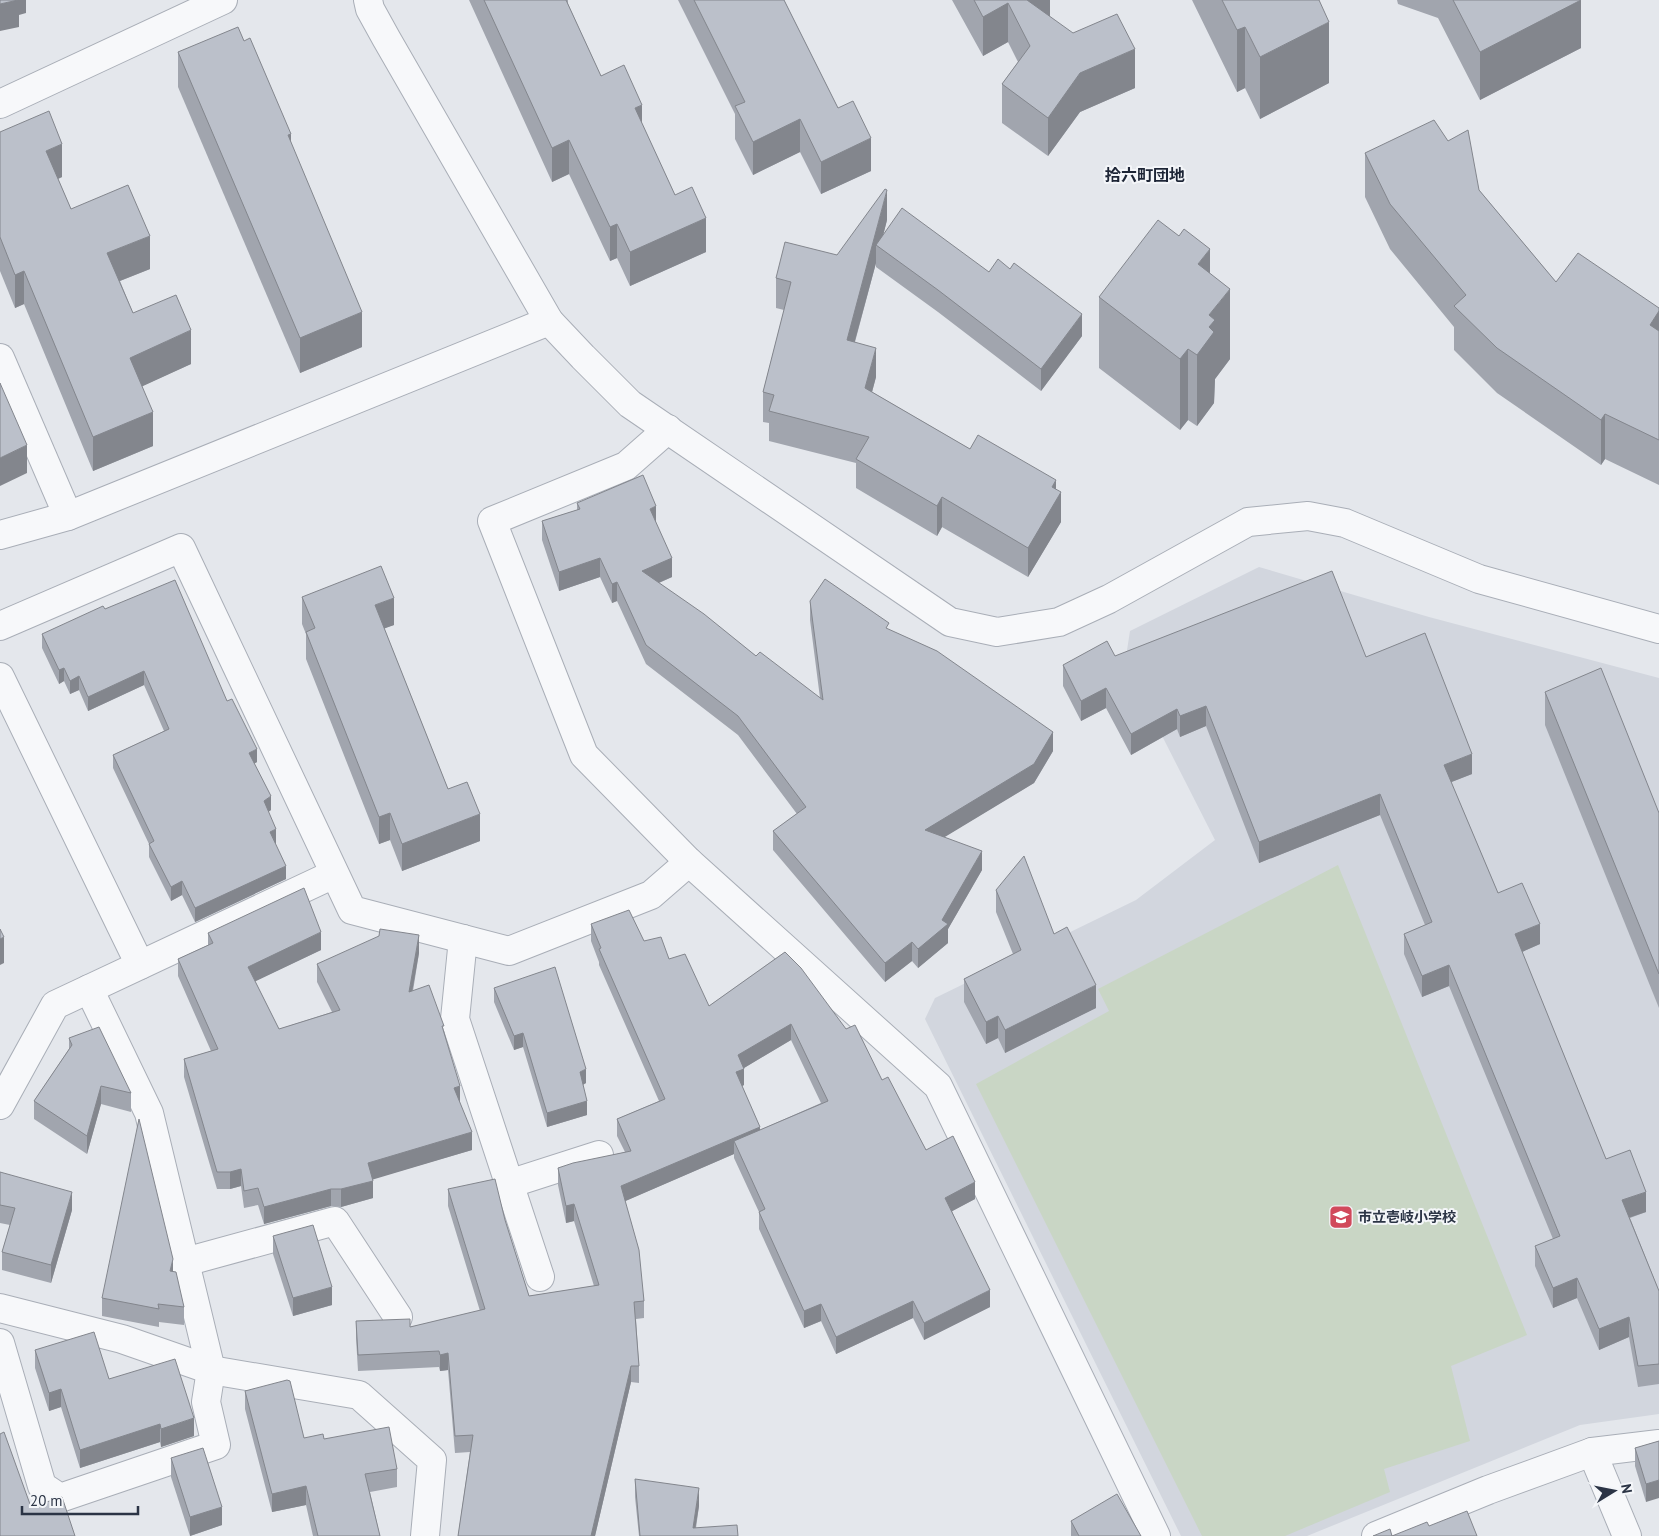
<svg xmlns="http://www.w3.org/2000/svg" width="1659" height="1536" font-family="'PT Sans','Noto Sans JP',sans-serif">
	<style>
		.built { fill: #d2d6de }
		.garden { fill: #c9d6c5 }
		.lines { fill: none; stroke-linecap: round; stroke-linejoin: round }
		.minor-casing { stroke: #a9aeb7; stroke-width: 30 }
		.minor { stroke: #f7f8fa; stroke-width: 28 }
		.wall { fill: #a1a5ae; fill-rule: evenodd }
		.shaded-wall { fill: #83868d }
		.building { fill: #bbc0ca; stroke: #83868d }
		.labels { text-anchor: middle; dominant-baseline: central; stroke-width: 4; stroke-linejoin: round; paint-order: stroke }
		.poi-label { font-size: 14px; font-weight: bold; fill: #2b3445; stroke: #f4f6f9; text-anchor: start }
		.quarter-label { font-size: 16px; font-weight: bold; fill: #1d2536; stroke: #f4f6f9 }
	</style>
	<rect width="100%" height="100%" fill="#e4e7ec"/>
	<!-- built -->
	<path class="built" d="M1259 567 1429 617 1659 678V1414L1580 1425 1307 1536H1181L925 1019 935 998 1136 900 1215 840 1125 663 1130 631Z"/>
	<!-- garden -->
	<path class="garden" d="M1338 865 1527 1335 1451 1366 1470 1441 1384 1469 1390 1492 1285 1536H1202L976 1084 1109 1011 1098 989Z"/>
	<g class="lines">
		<!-- minor casing -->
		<g class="minor-casing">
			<g id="minor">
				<path d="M368 0 370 9 386 38 549 321 583 357 630 404 950 622 997 632 1059 622 1109 599 1248 522 1308 516 1345 523 1479 579 1659 629"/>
				<path d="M0 104 223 0"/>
				<path d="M0 358 68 516"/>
				<path d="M668 429 626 466 492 521 584 755 689 862 938 1086 1156 1536"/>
				<path d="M0 535 68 516 549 321"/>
				<path d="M0 626 181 548 352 910 509 951 651 895 689 862"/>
				<path d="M0 677 140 965"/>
				<path d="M463 939 455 1019 540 1277"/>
				<path d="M0 1105 55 1005 334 874"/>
				<path d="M509 1184 599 1155"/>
				<path d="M185 1262 335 1221 398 1317"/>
				<path d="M0 1308 122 1339 211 1370 359 1395 432 1460 425 1536"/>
				<path d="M0 1343 42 1486 60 1498 216 1445 206 1402 211 1370 149 1113 89 989"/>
				<path d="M1592 1452 1627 1536"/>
				<path d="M1376 1536 1488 1490 1592 1452 1659 1444"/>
			</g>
		</g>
		<!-- minor -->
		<use href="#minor" class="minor"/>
	</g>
	<!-- wall -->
	<g class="wall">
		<path d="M469 0H568V4L601 76 642 124 675 195 706 252 630 286 617 258 610 261 569 174 552 182Z"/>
		<path d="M678 0H784L838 108 871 171 821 194 800 152 753 175 735 139V114Z"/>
		<path d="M952 0H1050V17L1135 88 1080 112 1048 156 1002 123V84L1018 62 1008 42 983 56Z"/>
		<path d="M1192 0H1319L1329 83 1260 119 1245 88 1237 92Z"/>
		<path d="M1397 0H1581V48L1480 100 1438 18 1398 4Z"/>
		<path d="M244 41 291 143 362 347 300 373 178 87V52Z"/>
		<path d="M0 132 62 177 58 179 71 209 150 269 120 281 133 313 191 364 142 386 153 446 93 471 24 304 15 308 0 271Z"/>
		<path d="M1365 153 1479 190 1556 282 1659 308V485L1605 459 1601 465 1497 393 1454 350V327L1390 249 1365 197Z"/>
		<path d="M887 220 883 235 989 272 1082 336 1041 391 938 312 876 267V263L855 342 876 377 872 392 970 449 1056 489 1061 522 1028 577 942 527 937 536 856 488V463L769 441V423L763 422V392L784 310 776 308V278L837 255Z"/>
		<path d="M1210 273 1230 359 1215 379 1214 403 1197 426 1188 420 1180 430 1099 368V297Z"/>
		<path d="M577 503 656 523 672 577 659 583 756 656 820 698 810 620V601L889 630 1053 751 1034 783 944 837 982 870 948 929V943L918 968 912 961 885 982 773 850V831L797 814 738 735 646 664 617 601 612 603 600 577 559 591 542 540V521L577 510Z"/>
		<path d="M302 597 394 625 384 628 448 789 480 841 402 871 390 840 379 844 306 659V634L302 624Z"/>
		<path d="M105 609 227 701 257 762 254 764 271 810 268 812 276 843 275 844 286 879 195 922 182 895 171 901 149 857V844L113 768V755L164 731 144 685 88 711 79 690 70 694 64 681 59 684 42 648V634Z"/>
		<path d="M1115 656 1366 657 1472 774 1451 782 1498 893 1540 944 1522 952 1606 1159 1646 1212 1630 1218 1659 1291V1384L1638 1387 1629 1337 1599 1350 1577 1298 1553 1308 1535 1266V1246L1553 1239 1449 986 1422 997 1404 954V934L1425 925 1380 815 1259 863 1206 726 1180 737 1177 729 1131 755 1106 708 1081 721 1063 686V665Z"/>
		<path d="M1545 692 1659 813V1008L1545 725Z"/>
		<path d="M996 890 1054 934 1096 1008 1005 1053 998 1038 986 1044 964 1002V979L1013 954 996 912Z"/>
		<path d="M591 924 644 941 669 959 709 1006 785 952 882 1080 926 1150 975 1199 952 1211 990 1307 924 1340 913 1318 836 1354 821 1321 804 1328 759 1229V1212L734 1158V1154L625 1201 644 1301V1318L636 1319 639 1366V1383L631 1382 595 1536H458L470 1452 455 1453 448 1370 440 1371 439 1367 358 1371 356 1338V1321L410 1327 480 1311 448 1206V1189L505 1220 529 1296 594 1286 574 1221 566 1223 558 1185V1168L625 1152 617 1136V1119L659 1101 599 965V962L591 941ZM791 1040 821 1103 760 1130 742 1086 744 1085V1068Z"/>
		<path d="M208 933 321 950 255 981 279 1029 332 1012 317 982V964L419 953 413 991 444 1031 460 1104 472 1150 372 1179 373 1198 341 1207 331 1206 264 1224 258 1205 244 1208 241 1186 230 1189H217L184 1077V1059L211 1051 178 976V959L208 945Z"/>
		<path d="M494 988 586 1083 583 1085 587 1115 547 1127 523 1047 514 1050 494 1002Z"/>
		<path d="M69 1038 131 1093V1112L101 1104 87 1154 34 1119V1101L69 1049Z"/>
		<path d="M0 1172 72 1210 51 1283 2 1270V1252L10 1225 0 1223Z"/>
		<path d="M273 1236 332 1305 293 1316 273 1254Z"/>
		<path d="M173 1272 184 1307V1325L159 1322V1327L102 1316V1298Z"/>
		<path d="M35 1350 109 1379 194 1436 161 1447 160 1442 80 1468 61 1407 49 1411 35 1368Z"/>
		<path d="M245 1391 304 1438 324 1439 397 1469V1487L370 1492 380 1536H313L306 1505 272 1512 245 1409Z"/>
		<path d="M1659 1441 1646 1502 1635 1466V1448Z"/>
		<path d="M171 1458 222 1525 190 1536 171 1477Z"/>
		<path d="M635 1479 699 1506 696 1528 738 1536H639L635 1497Z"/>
		<path d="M1071 1521 1141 1536H1071Z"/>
	</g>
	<!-- shaded-wall -->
	<g class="shaded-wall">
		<path d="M17 0H26V13L19 15V27L0 31V4Z"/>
		<path d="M1021 0H1050V19Z"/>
		<path d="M1581 0V48L1480 100V52Z"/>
		<path d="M1008 3V42L983 56V17Z"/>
		<path d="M1329 22V83L1260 119V57Z"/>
		<path d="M1245 27V88L1237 92V30Z"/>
		<path d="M1135 49V88L1080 112 1048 156V118L1080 73Z"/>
		<path d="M642 105V139L635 108Z"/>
		<path d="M800 119V152L753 175V142Z"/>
		<path d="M291 134V169L288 135Z"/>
		<path d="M871 138V171L821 194V162Z"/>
		<path d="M569 140V174L552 182V148Z"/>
		<path d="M62 144V177L46 184V151Z"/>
		<path d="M887 190V220L880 248 876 245V263L847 370V340Z"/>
		<path d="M706 218V252L630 286V252Z"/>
		<path d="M617 224V258L610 261V227Z"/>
		<path d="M150 236V269L107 286V253Z"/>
		<path d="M1210 249V314L1230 289V359L1215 379 1214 403 1197 426V355L1198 264Z"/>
		<path d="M24 271V304L15 308V275Z"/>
		<path d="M1659 311V356L1650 325Z"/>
		<path d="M362 312V347L300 373V338Z"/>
		<path d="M1082 314V336L1041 391V369Z"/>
		<path d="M191 330V364L130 392V358Z"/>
		<path d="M876 348V377L865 418V388Z"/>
		<path d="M1188 349V420L1180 430V359Z"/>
		<path d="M153 412V446L93 471V437Z"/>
		<path d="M1605 414V459L1601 465V420Z"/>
		<path d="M27 445V473L0 486V458Z"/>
		<path d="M1056 480V500L1061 492V522L1028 577V548L1052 487Z"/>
		<path d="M942 497V527L937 536V506Z"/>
		<path d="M656 506V525L650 509Z"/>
		<path d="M600 558V577L559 591V572Z"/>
		<path d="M672 558V577L642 590V571Z"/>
		<path d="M617 582V601L612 603V584Z"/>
		<path d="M394 598V625L375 632V605Z"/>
		<path d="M64 668V681L59 684V670Z"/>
		<path d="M144 671V685L88 711V697Z"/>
		<path d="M79 676V690L70 694V681Z"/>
		<path d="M1106 688V708L1081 721V701Z"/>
		<path d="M1206 706V726L1180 737V716Z"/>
		<path d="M1177 709V729L1131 755V734Z"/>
		<path d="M1053 732V751L1034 783 925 849V830Z"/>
		<path d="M257 749V762L249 766V753Z"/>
		<path d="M1472 754V774L1444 785V765Z"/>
		<path d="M1380 794V815L1259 863V842Z"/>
		<path d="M271 796V810L264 815V801Z"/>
		<path d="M390 813V840L379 844V817Z"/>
		<path d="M480 814V841L402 871V844Z"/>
		<path d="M276 829V843L270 846V832Z"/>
		<path d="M982 851V870L948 929V943L918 968V949L942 920Z"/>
		<path d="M286 866V879L195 922V908Z"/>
		<path d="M182 881V895L171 901V887Z"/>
		<path d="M1540 924V944L1515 955V934Z"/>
		<path d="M321 932V950L248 985V967Z"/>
		<path d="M419 935V953L409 1009V992Z"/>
		<path d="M4 937V963L0 965V939Z"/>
		<path d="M912 942V961L885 982V963Z"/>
		<path d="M1449 965V986L1422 997V976Z"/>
		<path d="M1096 985V1008L1005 1053V1030Z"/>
		<path d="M998 1016V1038L986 1044V1022Z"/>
		<path d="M791 1024V1040L739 1071 744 1069V1085L736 1089V1072L738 1055Z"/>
		<path d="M523 1033V1047L514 1050V1036Z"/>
		<path d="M586 1069V1083L580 1086V1072Z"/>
		<path d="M101 1086V1104L87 1154V1136Z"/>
		<path d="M460 1086V1104L454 1088Z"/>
		<path d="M587 1101V1115L547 1127V1113Z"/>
		<path d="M760 1127V1144L734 1141V1154L621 1203V1186Z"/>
		<path d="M472 1132V1150L368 1181V1163Z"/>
		<path d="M241 1169V1186L230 1189V1172Z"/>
		<path d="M373 1181V1198L341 1207V1189Z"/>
		<path d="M975 1182V1199L945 1215V1198Z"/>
		<path d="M331 1189V1206L264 1224V1207Z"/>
		<path d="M72 1192V1210L51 1283V1265Z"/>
		<path d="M1646 1192V1212L1622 1220V1200Z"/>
		<path d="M574 1204V1221L566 1223V1206Z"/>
		<path d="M173 1259V1277L170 1271Z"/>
		<path d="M1577 1278V1298L1553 1308V1288Z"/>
		<path d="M332 1287V1305L293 1316V1298Z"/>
		<path d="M990 1290V1307L924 1340V1323Z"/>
		<path d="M913 1301V1318L836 1354V1337Z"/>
		<path d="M821 1304V1321L804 1328V1311Z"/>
		<path d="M1629 1317V1337L1599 1350V1329Z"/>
		<path d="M448 1353V1370L440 1371V1355Z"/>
		<path d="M631 1366V1382L595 1536H591Z"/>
		<path d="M61 1389V1407L49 1411V1393Z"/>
		<path d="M194 1418V1436L161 1447V1429Z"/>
		<path d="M160 1424V1442L80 1468V1450Z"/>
		<path d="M1659 1480V1498L1646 1502V1484Z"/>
		<path d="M306 1486V1505L272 1512V1494Z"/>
		<path d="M699 1488V1506L694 1536 693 1528Z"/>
		<path d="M222 1507V1525L190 1536V1517Z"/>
	</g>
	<!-- building -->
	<g class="building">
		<path d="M0 0H18L0 4Z"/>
		<path d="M484 0H566L601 76 624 65 642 105 635 108 675 195 692 187 706 218 630 252 617 224 610 227 569 140 552 148Z"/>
		<path d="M694 0H784L838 108 853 101 871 138 821 162 800 119 753 142 735 106 745 102Z"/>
		<path d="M974 0H1027L1073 33 1117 14 1135 49 1080 73 1048 118 1002 84 1030 46 1008 3 983 17Z"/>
		<path d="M1222 0H1319L1329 22 1260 57 1245 27 1237 30Z"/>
		<path d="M1453 0H1581L1480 52Z"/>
		<path d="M238 27 244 41 250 38 291 134 288 135 362 312 300 338 178 52Z"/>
		<path d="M49 111 62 144 46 151 71 209 128 185 150 236 107 253 133 313 176 295 191 330 130 358 153 412 93 437 24 271 15 275 0 237V132Z"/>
		<path d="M1434 120 1448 141 1468 130 1479 190 1556 282 1578 253 1659 308V311L1650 325 1659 331V440L1605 414 1601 420 1497 348 1454 306 1466 295 1390 204 1365 153Z"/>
		<path d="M885 189 887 190 847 340 876 348 865 388 970 449 978 435 1056 480 1052 487 1061 492 1028 548 942 497 937 506 856 459 869 437 769 411 774 395 763 392 791 282 776 278 785 242 837 255Z"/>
		<path d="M902 208 989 272 998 259 1010 269 1014 263 1082 314 1041 369 938 290 876 245Z"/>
		<path d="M1158 220 1179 236 1184 229 1210 249 1198 264 1230 289 1209 315 1215 320 1209 327 1214 332 1197 355 1188 349 1180 359 1099 297Z"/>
		<path d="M0 383 27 445 0 458Z"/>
		<path d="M643 475 656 506 650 509 672 558 642 571 704 614 756 656 760 652 823 700 810 601 825 579 889 623 886 628 937 651 1053 732 1034 764 925 830 982 851 942 920 948 924 918 949 912 942 885 963 773 831 806 807 738 716 646 645 617 582 612 584 600 558 559 572 542 521 580 509 577 503Z"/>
		<path d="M381 566 394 598 375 605 448 789 467 782 480 814 402 844 390 813 379 817 306 632 315 628 302 597Z"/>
		<path d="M1332 571 1366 657 1425 633 1472 754 1444 765 1498 893 1522 883 1540 924 1515 934 1606 1159 1630 1150 1646 1192 1622 1200 1659 1291V1364L1638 1366 1629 1317 1599 1329 1577 1278 1553 1288 1535 1246 1560 1236 1449 965 1422 976 1404 934 1432 922 1380 794 1259 842 1206 706 1180 716 1177 709 1131 734 1106 688 1081 701 1063 665 1107 641 1115 656Z"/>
		<path d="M175 580 227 701 232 699 257 749 249 753 271 796 264 801 276 829 270 832 286 866 195 908 182 881 171 887 149 844 154 841 113 755 169 729 144 671 88 697 79 676 70 681 64 668 59 670 42 634 103 606 105 609Z"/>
		<path d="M1601 668 1659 813V974L1545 692Z"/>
		<path d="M1024 856 1054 934 1067 927 1096 985 1005 1030 998 1016 986 1022 964 979 1021 950 996 890Z"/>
		<path d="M304 888 321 932 248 967 279 1029 340 1010 317 964 379 936 380 929 419 935 409 992 429 985 444 1026H442L460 1086 454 1088 472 1132 368 1163 373 1181 341 1189H331L264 1207 258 1188 244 1191 241 1169 230 1172H217L184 1059 218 1049 178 959 213 943 208 933Z"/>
		<path d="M629 910 644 941 661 937 669 959 685 954 709 1006 785 952 801 968 846 1029 855 1025 882 1080 888 1077 926 1150 953 1136 975 1182 945 1198 990 1290 924 1323 913 1301 836 1337 821 1304 804 1311 759 1212 765 1209 734 1141 828 1101 791 1024 738 1055 744 1069 736 1072 760 1127 621 1186 639 1250 644 1301 634 1302 639 1366H631L591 1536H458L473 1435 455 1436 448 1353 440 1355 439 1351 358 1355 356 1321 410 1319V1327L485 1309 448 1189 495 1179 505 1220 529 1296 599 1285 574 1204 566 1206 558 1168 573 1163 631 1151 617 1119 665 1099 599 949 601 948 591 924Z"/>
		<path d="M0 929 4 937 0 939Z"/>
		<path d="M555 967 586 1069 580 1072 587 1101 547 1113 523 1033 514 1036 494 988Z"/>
		<path d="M99 1027 131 1093 101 1086 87 1136 34 1101 72 1045 69 1038Z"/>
		<path d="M139 1119 173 1259 170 1271 176 1272 184 1307 158 1304 159 1309 102 1298Z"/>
		<path d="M0 1172 72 1192 51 1265 2 1252 15 1208 0 1205Z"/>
		<path d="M313 1225 332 1287 293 1298 273 1236Z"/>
		<path d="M94 1332 109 1379 175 1359 194 1418 161 1429 160 1424 80 1450 61 1389 49 1393 35 1350Z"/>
		<path d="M287 1380 290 1381 304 1438 323 1434 324 1439 389 1427 397 1469 365 1474 380 1536H318L306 1486 272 1494 245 1391Z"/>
		<path d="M4 1432 31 1507 62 1497 75 1536H0V1434Z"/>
		<path d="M1659 1441V1480L1646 1484 1635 1448Z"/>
		<path d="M203 1448 222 1507 190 1517 171 1458Z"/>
		<path d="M635 1479 699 1488 693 1528 737 1525 738 1536H640Z"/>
		<path d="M1117 1494 1141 1536H1079L1071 1521Z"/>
		<path d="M1467 1511 1477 1536H1373L1390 1529 1392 1536 1427 1522 1429 1526Z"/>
	</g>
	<!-- icons -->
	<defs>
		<g id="school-square" transform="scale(1.25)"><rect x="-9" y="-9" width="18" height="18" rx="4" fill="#d1495b" stroke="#f4f6f9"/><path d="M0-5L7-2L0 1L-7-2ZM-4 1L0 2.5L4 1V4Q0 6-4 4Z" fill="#fff"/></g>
	</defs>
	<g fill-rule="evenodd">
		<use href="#school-square" x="1341" y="1217"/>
	</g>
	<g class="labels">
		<!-- poi labels -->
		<g class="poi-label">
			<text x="1358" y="1217">市立壱岐小学校</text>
		</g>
		<!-- quarter labels -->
		<g class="quarter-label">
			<text x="1145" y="175">拾六町団地</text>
		</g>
	</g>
	<!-- north arrow -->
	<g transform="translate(1614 1491) rotate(80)" stroke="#f4f6f9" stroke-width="4" paint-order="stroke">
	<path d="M0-4L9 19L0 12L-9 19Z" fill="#2b3445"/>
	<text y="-8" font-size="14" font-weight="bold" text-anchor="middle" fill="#2b3445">N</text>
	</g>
	<!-- scale -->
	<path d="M22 1506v8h116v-8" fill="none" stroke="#2b3445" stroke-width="2.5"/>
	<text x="30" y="1506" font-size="15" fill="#2b3445" stroke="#f4f6f9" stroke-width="4" paint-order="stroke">20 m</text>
</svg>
